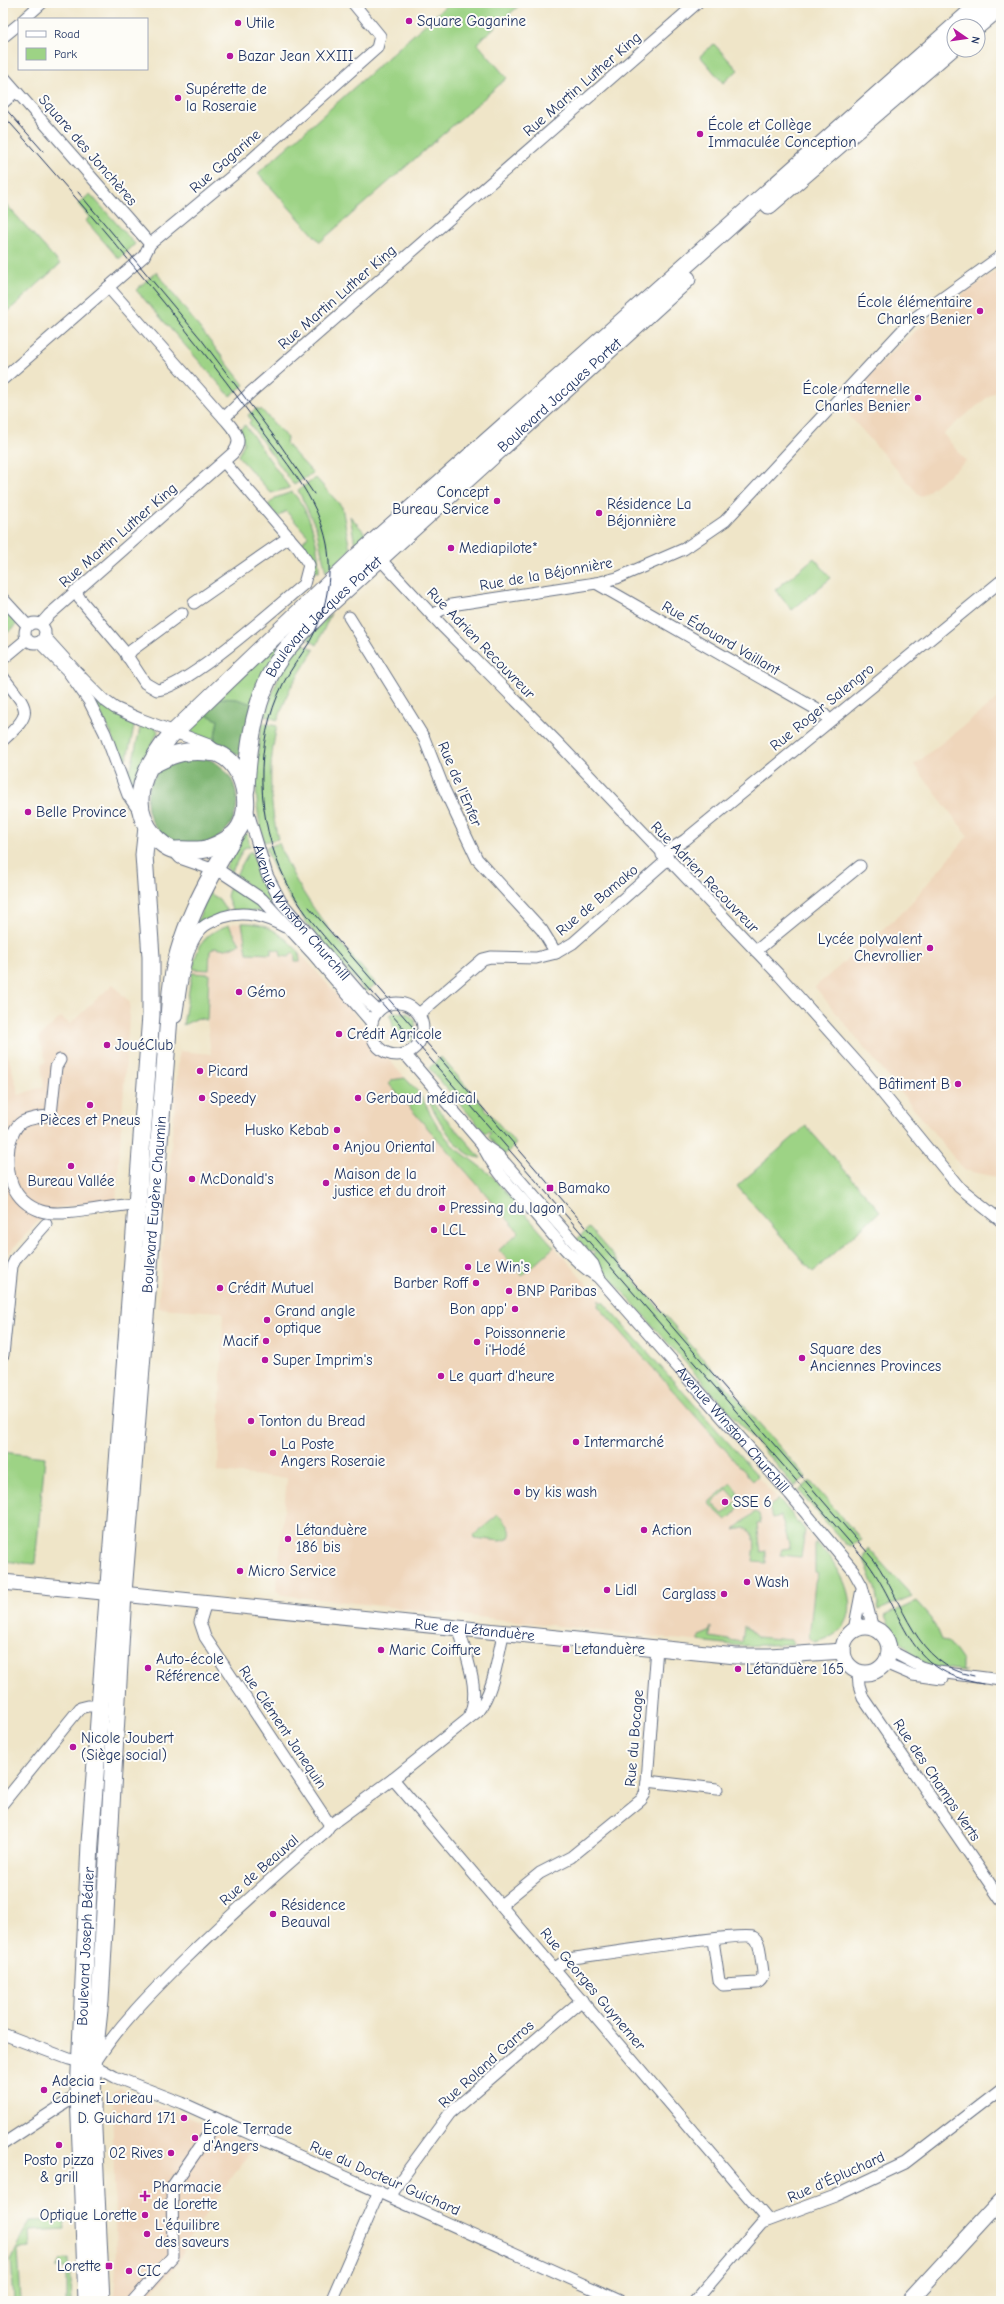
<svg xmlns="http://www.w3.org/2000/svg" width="1004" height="2304" font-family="'Comic Neue',sans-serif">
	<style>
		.built { fill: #efd6bb }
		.green { fill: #9dd385; stroke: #5c8172; fill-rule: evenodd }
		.forest { fill: #7eb572; stroke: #4c7268 }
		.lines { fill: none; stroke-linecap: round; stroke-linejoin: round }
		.street-casing { stroke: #656f83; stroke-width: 13 }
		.secondary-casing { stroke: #656f83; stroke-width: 17 }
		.primary-casing { stroke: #656f83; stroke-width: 19 }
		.street { stroke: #fff; stroke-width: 11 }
		.secondary { stroke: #fff; stroke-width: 15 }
		.primary { stroke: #fff; stroke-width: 17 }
		.tram { stroke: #1b2f5e; stroke-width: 1 }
		.poi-dot { fill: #b5179e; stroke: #fdfcf7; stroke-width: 1.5 }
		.labels { text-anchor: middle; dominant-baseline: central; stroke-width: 4; stroke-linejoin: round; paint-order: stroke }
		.poi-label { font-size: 15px; fill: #1b2f5e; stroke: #fdfcf7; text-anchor: start }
		.street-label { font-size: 15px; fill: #1b2f5e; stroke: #fdfcf7 }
	</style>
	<rect width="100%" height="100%" fill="#fdfcf7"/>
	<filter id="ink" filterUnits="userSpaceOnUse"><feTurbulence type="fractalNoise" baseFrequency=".025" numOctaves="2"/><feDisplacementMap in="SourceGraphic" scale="8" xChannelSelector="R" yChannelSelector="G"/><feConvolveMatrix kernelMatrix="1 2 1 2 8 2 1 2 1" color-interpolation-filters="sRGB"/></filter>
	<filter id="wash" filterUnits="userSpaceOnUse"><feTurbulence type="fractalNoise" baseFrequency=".012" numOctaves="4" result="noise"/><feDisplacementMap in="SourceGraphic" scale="16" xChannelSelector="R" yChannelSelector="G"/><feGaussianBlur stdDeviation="0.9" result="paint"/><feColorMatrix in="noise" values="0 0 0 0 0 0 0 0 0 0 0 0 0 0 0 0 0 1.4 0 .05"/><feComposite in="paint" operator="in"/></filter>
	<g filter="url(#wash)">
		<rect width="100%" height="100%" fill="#efe5c8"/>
		<!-- built -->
		<g class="built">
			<path d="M1001 267V386L943 434 966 461 921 497 841 406 889 355 925 322Z"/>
			<path d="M1001 696V1178L964 1170 815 987 905 910 968 836 914 765Z"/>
			<path d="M235 923H254L269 927 282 935 299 952 364 1025 396 1068 419 1093 438 1127 453 1146 491 1175 834 1563 845 1583 850 1609 846 1623 837 1634 814 1642 728 1645 283 1595 276 1591 287 1478 218 1472 223 1312 158 1308 179 1051 211 1054 207 1020 198 1018 183 1025 196 955 201 943 206 938 222 928Z"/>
			<path d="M113 984 130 1003 116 1201 56 1208 36 1223 9 1253 3 1254V1056L8 1055 19 1095 44 1086 41 1065 46 1061 39 1037 61 1017 70 1024Z"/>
			<path d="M120 2089 237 2137 254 2146 184 2246 183 2253 171 2271 142 2301H114L116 2264 112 2093Z"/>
		</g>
		<!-- green -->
		<g class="green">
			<path d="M449 3H522L477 43 507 78 320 242 258 173Z"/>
			<path d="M714 44 738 70 723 83 700 56Z"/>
			<path d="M90 194 135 244 119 259 86 221 89 217 78 204Z"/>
			<path d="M3 201 60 264 3 316Z"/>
			<path d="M156 272 244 385 230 396 136 290Z"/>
			<path d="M257 408 259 411 261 409 287 438 286 444 313 473 294 485 249 423 251 420 248 415Z"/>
			<path d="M245 425 289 487V488L271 493 238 456 244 443 240 429Z"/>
			<path d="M316 478 342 507 350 550 326 572 316 527 298 490Z"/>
			<path d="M292 492C311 511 319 546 319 572L312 571 309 555 302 543 308 536 286 511 278 517 268 505 275 498Z"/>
			<path d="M350 516 366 534 355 545Z"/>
			<path d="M814 558 831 578 792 610 775 590Z"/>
			<path d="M3 607 18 623 3 637Z"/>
			<path d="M331 613 317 645 308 639H307Z"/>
			<path d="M292 633 252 704 219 698 275 642Z"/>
			<path d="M301 642 314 650 289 690 278 720 264 716 280 673Z"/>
			<path d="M97 699 122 717 135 723 127 758 121 760 111 733 93 701Z"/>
			<path d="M203 713 218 720 214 742 188 731V728Z"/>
			<path d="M262 723 277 726C268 764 269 801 278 839L264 842C253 802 255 763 262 723Z"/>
			<path d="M141 724 156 728 158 732 130 786 124 771 131 768Z"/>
			<path d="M244 834H247L250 846 244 848 231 873 226 867Z"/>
			<path d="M279 843C299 899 338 940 376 984L366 992 322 943 324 941 320 940C297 912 278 883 266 848Z"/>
			<path d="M249 852H252C261 879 275 901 294 923L292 924 236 875Z"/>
			<path d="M231 883 259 903 267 912 232 910 227 896Z"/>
			<path d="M209 893 219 899 227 911 194 930Z"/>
			<path d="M242 923C267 922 282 934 299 952L300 961H295V955L293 953 288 957 281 956 280 950 271 949V954L247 953Z"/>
			<path d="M229 925 240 944 226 949 215 947 210 951 209 970 193 969C197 945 205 933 229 925Z"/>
			<path d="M192 973 209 974 207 1020 198 1018 183 1025Z"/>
			<path d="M396 1012 407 1013 415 1020 416 1033 411 1042C407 1037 401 1038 397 1033 391 1028 394 1020 389 1015Z"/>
			<path d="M441 1057 516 1144 504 1155 488 1136 491 1133 489 1131 486 1134 429 1068Z"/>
			<path d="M405 1078 419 1093 438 1127 453 1146 491 1175 554 1247 522 1276 499 1250 519 1232 389 1084 391 1080Z"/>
			<path d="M429 1099 481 1158C459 1158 437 1117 428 1100Z"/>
			<path d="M806 1126 880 1211 813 1272 737 1186Z"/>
			<path d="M589 1228 806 1477 794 1486 772 1460V1457L770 1458 591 1256 595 1253 593 1250 589 1253 577 1239Z"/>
			<path d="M599 1300 602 1303 603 1302 758 1476 753 1481 614 1324 598 1306Z"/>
			<path d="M3 1452 45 1457 35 1564 3 1561Z"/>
			<path d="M810 1481 862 1540 851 1546 845 1544 799 1491Z"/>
			<path d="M731 1483C743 1498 742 1510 726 1520L708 1503ZM727 1489 738 1501 723 1514 712 1503Z"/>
			<path d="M779 1499 805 1530 801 1557 780 1555 782 1549 790 1548 781 1516 772 1518 769 1507Z"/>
			<path d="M755 1512 759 1514 761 1523 757 1524 761 1552 766 1551V1563L753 1562C754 1549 759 1535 744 1528L734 1530Z"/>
			<path d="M498 1515C505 1522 515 1530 508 1539L500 1541 474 1538V1535Z"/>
			<path d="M815 1542C847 1570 874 1631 814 1642L809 1637 815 1583 818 1574 815 1573Z"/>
			<path d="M868 1548 912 1596 879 1610 875 1588 864 1559Z"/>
			<path d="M916 1601 932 1619 941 1640 948 1641 962 1661V1669L966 1671 933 1667 908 1654 910 1651 895 1636 885 1616Z"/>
			<path d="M744 1626 757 1637 791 1640 794 1644 741 1646 699 1641V1636L709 1632 711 1627 710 1637 742 1642Z"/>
			<path d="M64 2220 65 2229 29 2231 30 2248 18 2249 21 2301H14L11 2260 30 2221Z"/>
			<path d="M69 2259 71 2301H66V2268H57L61 2260Z"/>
		</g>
		<!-- forest -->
		<g class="forest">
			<path d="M219 698 237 699 252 704 240 755H238L214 742 218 720 203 713Z"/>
			<circle cx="192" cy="801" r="45"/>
		</g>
	</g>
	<g filter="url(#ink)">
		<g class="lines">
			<!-- street casing -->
			<g class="street-casing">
				<g id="street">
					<path d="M24 19 42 3"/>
					<path d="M3 37 19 24"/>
					<path d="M3 76 150 244"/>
					<path d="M3 103 16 91"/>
					<path d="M108 287 224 418"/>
					<path d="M3 379 144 256 150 244 243 167 377 48 380 36 353 3"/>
					<path d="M380 559 444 628 559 744 778 974 862 1068 959 1187 1001 1221"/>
					<path d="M596 583 823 713 829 720"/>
					<path d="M75 591 80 599 124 651 145 683 157 690C188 687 276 607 304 584L309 565 299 549 224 462"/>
					<path d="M3 599 27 625"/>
					<path d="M194 603 289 537"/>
					<path d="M432 615 451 605 596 583 617 578 684 549 725 521 912 320 1001 256"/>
					<path d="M349 617 424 738 444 789 477 859 542 930 556 953"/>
					<circle cx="35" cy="633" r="10"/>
					<path d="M41 624 49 615 233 453C245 439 233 429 224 418L251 392 697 3"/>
					<path d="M44 636 83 679 104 700 115 708 140 719 209 745 218 752"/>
					<path d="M39 642 67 670 89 701 105 733 128 795 139 811"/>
					<path d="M127 657 132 650 182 613"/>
					<path d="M3 659 27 639"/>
					<path d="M3 677C27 709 36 711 3 740"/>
					<path id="s1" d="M247 809 267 875 281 902 364 998 378 1011"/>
					<path d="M173 850 180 858 223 873 262 899 312 953 372 1023"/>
					<path d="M662 855 685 840 1001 581"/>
					<path d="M756 951 860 866"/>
					<circle cx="397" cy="1029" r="26"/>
					<path d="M419 1014 483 959 491 957 536 958 556 953 573 943 667 860"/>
					<path d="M176 1017C181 992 183 947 201 929 206 923 216 920 223 917 245 910 265 916 285 927"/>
					<path d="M405 1054 482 1144 498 1155 593 1264 598 1277"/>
					<path d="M60 1060 56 1067 51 1115C43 1117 30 1118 22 1122 14 1127 11 1138 9 1146 5 1174 12 1201 41 1211 62 1218 111 1205 135 1204"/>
					<path id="s2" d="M482 1144C494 1171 516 1192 536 1215 555 1237 573 1262 598 1277L790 1494 853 1570 862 1586 873 1629"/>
					<path d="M3 1355 12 1266 16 1258 46 1224"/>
					<path d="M206 1602 200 1622 205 1637 330 1825"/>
					<path d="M459 1628C465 1656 482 1690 469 1717"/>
					<path d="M854 1630 862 1589"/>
					<path d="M889 1650 921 1667 938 1672 1001 1680"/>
					<path d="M885 1663 913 1675 942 1679"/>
					<path d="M858 1672 859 1685 863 1698 1001 1900"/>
					<path d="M393 1779 768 2220"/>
					<path d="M647 1781 717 1789"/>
					<path d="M3 1803 80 1708 88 1706H101"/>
					<path d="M502 1904 540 1873 571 1857 641 1800 645 1794 647 1781 657 1647"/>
					<path d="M555 1968 567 1960 574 1958C596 1955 744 1932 753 1937 761 1941 760 1956 762 1965 763 1972 765 1979 757 1983L723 1985 719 1981 713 1940"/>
					<path d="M3 2034 69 2059 93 2065 115 2077 182 2103 620 2301"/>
					<path d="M96 2061C120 2024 150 1994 181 1963 228 1917 276 1874 326 1831L330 1825 393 1779 478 1711C495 1689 497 1657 504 1631"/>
					<path d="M3 2144 67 2102 80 2091"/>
					<path d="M389 2196 450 2113 582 2000"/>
					<path d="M133 2301 173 2256 172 2187 218 2120"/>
					<path d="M331 2301 379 2191"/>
					<path d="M695 2301 762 2223 835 2196 905 2163 1001 2089"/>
				</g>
			</g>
			<!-- secondary casing -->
			<g class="secondary-casing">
				<g id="secondary">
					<path id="s3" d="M3 1582 736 1656H770L843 1651"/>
					<circle cx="866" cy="1650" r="23"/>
					<path d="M909 2301 1001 2201"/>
				</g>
			</g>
			<!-- primary casing -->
			<g class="primary-casing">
				<g id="primary">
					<path d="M955 26 981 3"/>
					<path d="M977 26 1001 6"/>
					<path d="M769 205 954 46"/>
					<path d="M150 766C172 754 182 750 208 752 211 753 216 752 219 754 245 765 254 809 237 831 231 838 218 845 209 848 198 852 188 849 176 850 169 850 158 841 154 836 125 802 146 766 170 736L359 555 954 27"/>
					<path id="s4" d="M246 789C248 745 255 692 282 655 294 639 309 625 323 610L687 279"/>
					<path id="s5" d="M87 2301 79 2094 90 1843 151 1015V957L144 855 147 827"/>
					<path id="s6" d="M101 2301 92 2108 93 2065 100 2001 123 1593 171 992C177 933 207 881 237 831"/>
				</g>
			</g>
			<!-- street -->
			<use href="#street" class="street"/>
			<!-- secondary -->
			<use href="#secondary" class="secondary"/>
			<!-- primary -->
			<use href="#primary" class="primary"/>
			<!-- tram -->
			<g class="tram">
				<path d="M3 106 43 151"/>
				<path d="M3 115C91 214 178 315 256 422 283 459 318 497 327 544 333 578 326 613 309 643 300 657 290 670 283 684 253 744 256 819 285 879 297 904 315 926 333 947L867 1562C907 1616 903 1671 983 1684"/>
				<path d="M78 192 201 339 279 443 314 494"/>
				<path d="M309 907 874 1560C905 1603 914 1665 974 1676"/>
			</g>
		</g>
	</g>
	<!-- markers -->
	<g class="poi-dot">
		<circle cx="409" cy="21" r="4"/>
		<circle cx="238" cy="23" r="4"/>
		<circle cx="230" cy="56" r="4"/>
		<circle cx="178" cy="98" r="4"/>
		<circle cx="700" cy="134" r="4"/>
		<circle cx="980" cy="311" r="4"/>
		<circle cx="918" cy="398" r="4"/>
		<circle cx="497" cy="501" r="4"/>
		<circle cx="599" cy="513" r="4"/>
		<circle cx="451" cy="548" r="4"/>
		<circle cx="28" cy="812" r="4"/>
		<circle cx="930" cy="948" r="4"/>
		<circle cx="239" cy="992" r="4"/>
		<circle cx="339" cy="1034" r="4"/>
		<circle cx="107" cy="1045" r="4"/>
		<circle cx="200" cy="1071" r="4"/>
		<circle cx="958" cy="1084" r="4"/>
		<circle cx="202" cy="1098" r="4"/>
		<circle cx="358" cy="1098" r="4"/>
		<circle cx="90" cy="1105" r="4"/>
		<circle cx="337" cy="1130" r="4"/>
		<circle cx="336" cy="1147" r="4"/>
		<circle cx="71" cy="1166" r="4"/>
		<circle cx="192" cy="1179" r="4"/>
		<circle cx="326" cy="1183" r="4"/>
		<rect x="546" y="1184" width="8" height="8" rx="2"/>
		<circle cx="442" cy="1208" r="4"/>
		<circle cx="434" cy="1230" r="4"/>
		<circle cx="468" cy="1267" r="4"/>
		<circle cx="476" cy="1283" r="4"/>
		<circle cx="220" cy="1288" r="4"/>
		<circle cx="509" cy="1291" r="4"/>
		<circle cx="515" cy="1309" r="4"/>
		<circle cx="267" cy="1320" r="4"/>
		<circle cx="266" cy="1341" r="4"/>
		<circle cx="477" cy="1342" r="4"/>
		<circle cx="802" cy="1358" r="4"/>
		<circle cx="265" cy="1360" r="4"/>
		<circle cx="441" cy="1376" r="4"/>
		<circle cx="251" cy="1421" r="4"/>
		<circle cx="576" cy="1442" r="4"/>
		<circle cx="273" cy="1453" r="4"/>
		<circle cx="517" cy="1492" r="4"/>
		<circle cx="725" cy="1502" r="4"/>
		<circle cx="644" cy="1530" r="4"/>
		<circle cx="288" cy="1539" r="4"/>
		<circle cx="240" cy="1571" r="4"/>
		<circle cx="747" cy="1582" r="4"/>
		<circle cx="607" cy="1590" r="4"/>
		<circle cx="724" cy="1594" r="4"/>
		<rect x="562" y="1645" width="8" height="8" rx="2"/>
		<circle cx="381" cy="1650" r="4"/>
		<circle cx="148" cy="1668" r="4"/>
		<circle cx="738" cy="1669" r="4"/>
		<circle cx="73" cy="1747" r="4"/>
		<circle cx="273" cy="1914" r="4"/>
		<circle cx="44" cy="2090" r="4"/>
		<circle cx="184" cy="2118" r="4"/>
		<circle cx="195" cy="2138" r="4"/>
		<circle cx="59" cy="2145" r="4"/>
		<circle cx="171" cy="2153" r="4"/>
		<path d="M143 2190h4v4h4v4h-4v4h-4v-4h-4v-4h4z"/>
		<circle cx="145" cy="2215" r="4"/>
		<circle cx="147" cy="2234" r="4"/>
		<rect x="105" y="2262" width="8" height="8" rx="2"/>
		<circle cx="129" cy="2271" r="4"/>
	</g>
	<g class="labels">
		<!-- poi labels -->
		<g class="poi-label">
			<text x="417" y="21">Square Gagarine</text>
			<text x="246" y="23">Utile</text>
			<text x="238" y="56">Bazar Jean XXIII</text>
			<text x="186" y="89">Supérette de<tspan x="186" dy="17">la Roseraie</tspan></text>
			<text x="708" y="125">École et Collège<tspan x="708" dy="17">Immaculée Conception</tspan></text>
			<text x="972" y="302" text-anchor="end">École élémentaire<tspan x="972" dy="17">Charles Benier</tspan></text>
			<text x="910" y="389" text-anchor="end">École maternelle<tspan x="910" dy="17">Charles Benier</tspan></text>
			<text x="489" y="492" text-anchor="end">Concept<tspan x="489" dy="17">Bureau Service</tspan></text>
			<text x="607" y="504">Résidence La<tspan x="607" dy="17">Béjonnière</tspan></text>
			<text x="459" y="548">Mediapilote*</text>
			<text x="36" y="812">Belle Province</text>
			<text x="922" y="939" text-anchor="end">Lycée polyvalent<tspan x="922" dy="17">Chevrollier</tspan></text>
			<text x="247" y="992">Gémo</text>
			<text x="347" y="1034">Crédit Agricole</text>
			<text x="115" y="1045">JouéClub</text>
			<text x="208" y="1071">Picard</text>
			<text x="950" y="1084" text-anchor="end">Bâtiment B</text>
			<text x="210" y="1098">Speedy</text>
			<text x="366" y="1098">Gerbaud médical</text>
			<text x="90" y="1120" text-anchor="middle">Pièces et Pneus</text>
			<text x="329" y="1130" text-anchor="end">Husko Kebab</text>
			<text x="344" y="1147">Anjou Oriental</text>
			<text x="334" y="1174">Maison de la<tspan x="334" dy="17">justice et du droit</tspan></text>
			<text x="200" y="1179">McDonald's</text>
			<text x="71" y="1181" text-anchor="middle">Bureau Vallée</text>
			<text x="558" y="1188">Bamako</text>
			<text x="450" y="1208">Pressing du lagon</text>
			<text x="442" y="1230">LCL</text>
			<text x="476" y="1267">Le Win's</text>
			<text x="468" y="1283" text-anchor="end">Barber Roff</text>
			<text x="228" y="1288">Crédit Mutuel</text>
			<text x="517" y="1291">BNP Paribas</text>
			<text x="507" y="1309" text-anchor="end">Bon app'</text>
			<text x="275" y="1311">Grand angle<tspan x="275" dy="17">optique</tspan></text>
			<text x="485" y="1333">Poissonnerie<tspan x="485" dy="17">i'Hodé</tspan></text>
			<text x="258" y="1341" text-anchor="end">Macif</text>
			<text x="810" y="1349">Square des<tspan x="810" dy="17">Anciennes Provinces</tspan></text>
			<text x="273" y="1360">Super Imprim's</text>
			<text x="449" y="1376">Le quart d'heure</text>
			<text x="259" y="1421">Tonton du Bread</text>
			<text x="584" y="1442">Intermarché</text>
			<text x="281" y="1444">La Poste<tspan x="281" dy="17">Angers Roseraie</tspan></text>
			<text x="525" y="1492">by kis wash</text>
			<text x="733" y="1502">SSE 6</text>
			<text x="296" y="1530">Létanduère<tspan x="296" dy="17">186 bis</tspan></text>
			<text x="652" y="1530">Action</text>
			<text x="248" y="1571">Micro Service</text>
			<text x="755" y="1582">Wash</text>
			<text x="615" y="1590">Lidl</text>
			<text x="716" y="1594" text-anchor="end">Carglass</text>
			<text x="574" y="1649">Letanduère</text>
			<text x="389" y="1650">Maric Coiffure</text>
			<text x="156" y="1659">Auto-école<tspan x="156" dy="17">Référence</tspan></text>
			<text x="746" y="1669">Létanduère 165</text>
			<text x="81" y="1738">Nicole Joubert<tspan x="81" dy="17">(Siège social)</tspan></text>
			<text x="281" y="1905">Résidence<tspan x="281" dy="17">Beauval</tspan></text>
			<text x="52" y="2081">Adecia -<tspan x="52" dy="17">Cabinet Lorieau</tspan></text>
			<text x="176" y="2118" text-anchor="end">D. Guichard 171</text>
			<text x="203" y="2129">École Terrade<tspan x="203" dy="17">d'Angers</tspan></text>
			<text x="163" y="2153" text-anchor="end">02 Rives</text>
			<text x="59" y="2160" text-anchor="middle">Posto pizza<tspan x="59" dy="17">&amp; grill</tspan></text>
			<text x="153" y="2187">Pharmacie<tspan x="153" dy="17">de Lorette</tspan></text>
			<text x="137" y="2215" text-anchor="end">Optique Lorette</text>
			<text x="155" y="2225">L'équilibre<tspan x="155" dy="17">des saveurs</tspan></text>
			<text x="101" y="2266" text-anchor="end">Lorette</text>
			<text x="137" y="2271">CIC</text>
		</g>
		<!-- street labels -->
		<g class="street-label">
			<text transform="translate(582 84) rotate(-41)">Rue Martin Luther King</text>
			<text transform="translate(88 150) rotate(49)">Square des Jonchères</text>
			<text transform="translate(225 161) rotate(-41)">Rue Gagarine</text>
			<text transform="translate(337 297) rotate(-41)">Rue Martin Luther King</text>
			<text stroke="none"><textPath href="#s4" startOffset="521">Boulevard Jacques Portet</textPath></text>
			<text transform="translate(118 535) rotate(-41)">Rue Martin Luther King</text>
			<text transform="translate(546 574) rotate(-10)">Rue de la Béjonnière</text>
			<text stroke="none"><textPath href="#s4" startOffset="197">Boulevard Jacques Portet</textPath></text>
			<text transform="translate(721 638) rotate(30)">Rue Édouard Vaillant</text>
			<text transform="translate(481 643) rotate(46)">Rue Adrien Recouvreur</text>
			<text transform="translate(822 707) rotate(-39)">Rue Roger Salengro</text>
			<text transform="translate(460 784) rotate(67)">Rue de l'Enfer</text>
			<text transform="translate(705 877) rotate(46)">Rue Adrien Recouvreur</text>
			<text transform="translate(597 900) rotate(-40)">Rue de Bamako</text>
			<text stroke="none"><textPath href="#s1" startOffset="119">Avenue Winston Churchill</textPath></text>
			<text stroke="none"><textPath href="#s6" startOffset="1099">Boulevard Eugène Chaumin</textPath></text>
			<text stroke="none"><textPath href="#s2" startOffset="381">Avenue Winston Churchill</textPath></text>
			<text stroke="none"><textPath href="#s3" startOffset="474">Rue de Létanduère</textPath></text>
			<text transform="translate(283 1727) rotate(56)">Rue Clément Janequin</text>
			<text transform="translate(634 1738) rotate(-85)">Rue du Bocage</text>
			<text transform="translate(937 1780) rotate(56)">Rue des Champs Verts</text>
			<text transform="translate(259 1870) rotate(-41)">Rue de Beauval</text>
			<text stroke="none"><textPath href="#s5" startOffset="355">Boulevard Joseph Bédier</textPath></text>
			<text transform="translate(593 1989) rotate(50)">Rue Georges Guynemer</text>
			<text transform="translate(486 2064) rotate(-42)">Rue Roland Garros</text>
			<text transform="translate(836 2177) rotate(-24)">Rue d'Épluchard</text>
			<text transform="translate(385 2178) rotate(24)">Rue du Docteur Guichard</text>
		</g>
	</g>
	<!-- margin -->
	<rect width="1004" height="2304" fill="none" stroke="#fdfcf7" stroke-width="16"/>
	<!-- legend -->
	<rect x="18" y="18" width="130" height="52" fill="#fdfcf7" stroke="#a3aaba"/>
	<rect x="26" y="31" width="20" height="6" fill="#ffffff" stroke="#a3aaba"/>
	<text x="54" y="38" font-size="12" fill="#1b2f5e">Road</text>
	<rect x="26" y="48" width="20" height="12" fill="#9dd385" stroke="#a3aaba"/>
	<text x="54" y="58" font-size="12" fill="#1b2f5e">Park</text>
	<!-- north arrow -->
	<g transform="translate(966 38) rotate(103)"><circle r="19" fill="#fdfcf7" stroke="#a3aaba"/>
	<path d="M0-3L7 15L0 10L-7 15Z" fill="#b5179e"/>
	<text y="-6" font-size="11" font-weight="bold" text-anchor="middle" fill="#1b2f5e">N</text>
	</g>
</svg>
